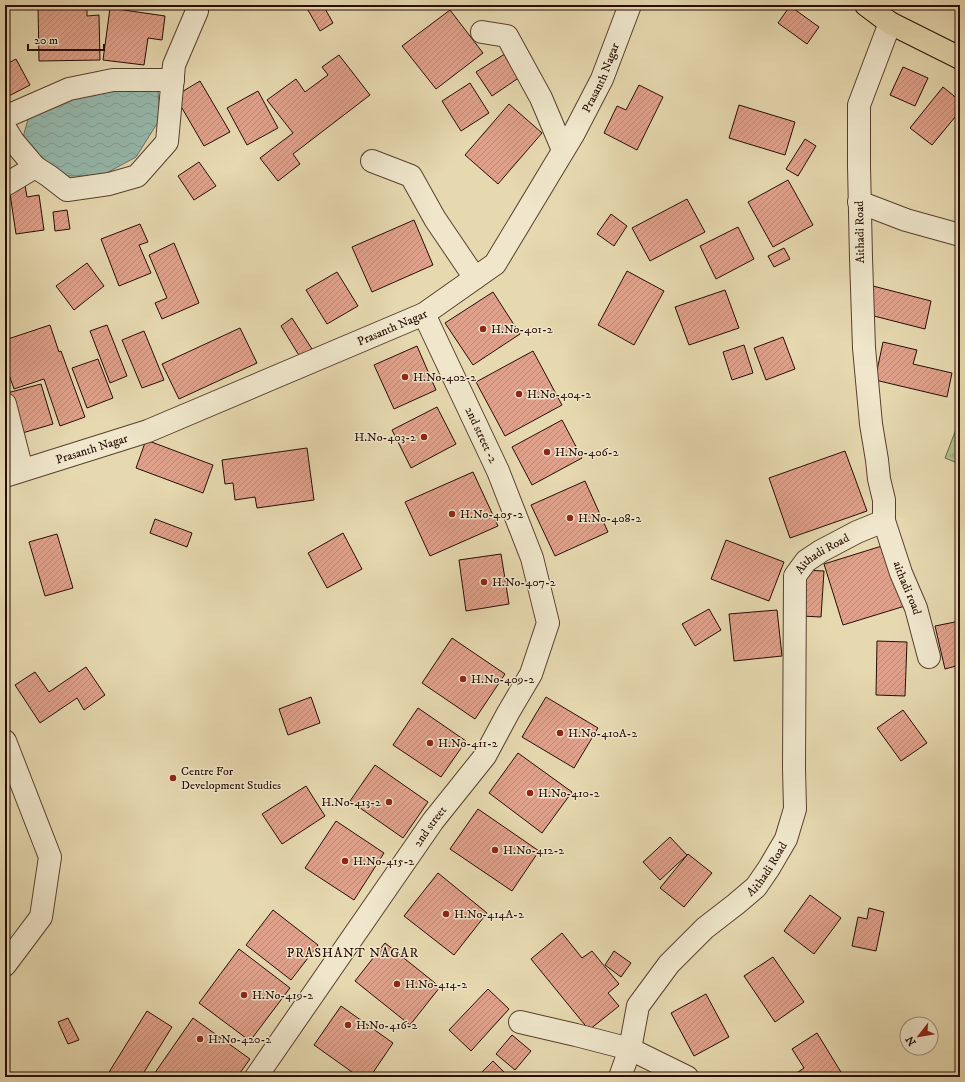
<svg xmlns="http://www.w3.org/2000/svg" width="965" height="1082" font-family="'IM FELL DW Pica',serif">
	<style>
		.grass { fill: url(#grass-tufts); stroke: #6d6648 }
		.water { fill: url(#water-waves); stroke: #6a7469 }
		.building { fill: url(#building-hatch); stroke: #280d04 }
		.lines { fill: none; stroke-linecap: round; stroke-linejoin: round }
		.minor-casing { stroke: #58402f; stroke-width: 24 }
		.major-casing { stroke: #280d04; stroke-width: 24 }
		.minor { stroke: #efe6cb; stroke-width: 22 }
		.major { stroke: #e6d8af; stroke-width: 22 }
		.poi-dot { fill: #8f2418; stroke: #efe6cb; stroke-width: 1.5 }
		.labels { text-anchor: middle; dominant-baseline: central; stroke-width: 3; stroke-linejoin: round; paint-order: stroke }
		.street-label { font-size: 12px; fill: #280d04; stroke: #efe6cb }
		.poi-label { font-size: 12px; fill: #280d04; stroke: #efe6cb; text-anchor: start }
		.neighbourhood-label { font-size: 13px; letter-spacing: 1px; fill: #280d04; stroke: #efe6cb }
	</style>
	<defs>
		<pattern id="grass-tufts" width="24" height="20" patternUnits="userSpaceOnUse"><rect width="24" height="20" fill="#b2bf8d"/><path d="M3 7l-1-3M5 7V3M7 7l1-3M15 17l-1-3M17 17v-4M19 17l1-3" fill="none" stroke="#99a378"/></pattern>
		<pattern id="water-waves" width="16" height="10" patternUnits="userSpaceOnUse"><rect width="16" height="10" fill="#96b9ad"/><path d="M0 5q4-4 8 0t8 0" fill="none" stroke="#819e93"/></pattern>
		<pattern id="building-hatch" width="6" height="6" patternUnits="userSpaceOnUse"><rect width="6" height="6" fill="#dfa18b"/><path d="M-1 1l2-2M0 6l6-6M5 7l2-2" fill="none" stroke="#bf8976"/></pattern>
	</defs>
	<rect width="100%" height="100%" fill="#e6d8af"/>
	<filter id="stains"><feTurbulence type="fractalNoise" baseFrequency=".005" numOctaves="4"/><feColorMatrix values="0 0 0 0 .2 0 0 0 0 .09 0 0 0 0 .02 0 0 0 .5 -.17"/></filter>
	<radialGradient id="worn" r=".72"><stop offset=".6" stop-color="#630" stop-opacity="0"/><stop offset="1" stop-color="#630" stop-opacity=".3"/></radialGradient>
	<!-- grass -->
	<path class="grass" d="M960 419V464L945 458Z"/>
	<!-- water -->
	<path class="water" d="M157 77 160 119 136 157 101 176H49L23 137 32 105Z"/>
	<!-- building -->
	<g class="building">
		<path d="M38 5H87V16L99 15 100 60 39 61Z"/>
		<path d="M305 5H323L333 23 320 31Z"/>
		<path d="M790 6 819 27 807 44 778 23Z"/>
		<path d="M110 8 165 16 162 40 148 38 144 65 103 60Z"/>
		<path d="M450 10 483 53 436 89 402 46Z"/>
		<path d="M508 52 523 75 492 96 476 72Z"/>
		<path d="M339 55 370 95 293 154 300 164 278 181 260 158 293 133 267 100 296 79 305 92 328 75 322 67Z"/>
		<path d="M16 59 30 85 5 98V65Z"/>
		<path d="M903 67 928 78 915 106 890 95Z"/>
		<path d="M200 81 230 132 204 146 175 96Z"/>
		<path d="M470 83 489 113 461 131 442 101Z"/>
		<path d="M639 85 663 97 637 150 604 133 617 106 626 110Z"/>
		<path d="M943 87 960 101V111L932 145 910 128Z"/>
		<path d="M258 91 278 128 247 145 227 108Z"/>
		<path d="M509 104 542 133 498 184 465 155Z"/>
		<path d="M739 105 795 122 785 155 729 138Z"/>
		<path d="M805 139 816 146 798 176 786 169Z"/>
		<path d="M199 162 216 186 194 200 178 176Z"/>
		<path d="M788 180 813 225 773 247 748 202Z"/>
		<path d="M25 185 27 197 39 195 44 230 16 234 9 187Z"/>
		<path d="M687 199 705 232 650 261 632 228Z"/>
		<path d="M67 210 70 229 55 231 53 212Z"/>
		<path d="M611 214 627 226 614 246 597 234Z"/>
		<path d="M414 220 433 265 372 292 352 247Z"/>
		<path d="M140 224 148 242 139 245 151 273 119 286 101 239Z"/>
		<path d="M738 227 754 259 716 279 700 246Z"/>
		<path d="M174 243 199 303 162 319 155 303 167 298 149 255Z"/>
		<path d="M784 248 790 259 774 267 768 256Z"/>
		<path d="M87 263 104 286 74 310 56 286Z"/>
		<path d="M627 271 664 291 634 345 598 325Z"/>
		<path d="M337 272 358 306 327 324 306 290Z"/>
		<path d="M873 286 931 301 925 329 866 314Z"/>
		<path d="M725 290 739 328 689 345 675 307Z"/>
		<path d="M493 292 520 334 473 365 445 323Z"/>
		<path d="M292 318 312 349 300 357 281 326Z"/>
		<path d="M50 325 59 352 61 351 85 417 60 426 44 379 14 389 5 363V340Z"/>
		<path d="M107 325 127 376 110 383 90 331Z"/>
		<path d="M240 328 257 363 179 399 162 364Z"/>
		<path d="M144 331 164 380 142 388 122 340Z"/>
		<path d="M783 337 795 369 766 380 754 348Z"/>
		<path d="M883 342 917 350 913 364 952 373 947 397 875 380Z"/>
		<path d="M744 345 753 373 732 380 723 352Z"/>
		<path d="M417 346 436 390 394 409 374 365Z"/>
		<path d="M533 351 562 405 505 436 476 382Z"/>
		<path d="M98 359 113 398 87 408 72 368Z"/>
		<path d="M41 384 53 424 19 434 7 393Z"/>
		<path d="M437 407 456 444 411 468 392 430Z"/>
		<path d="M562 420 582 458 532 485 512 447Z"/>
		<path d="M146 440 213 465 203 493 136 468Z"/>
		<path d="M307 448 314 500 257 508 255 497 235 500 233 483 225 484 222 460Z"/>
		<path d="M845 451 867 511 790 538 769 478Z"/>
		<path d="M473 472 498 526 430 556 405 502Z"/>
		<path d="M585 481 608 532 555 556 531 505Z"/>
		<path d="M155 519 192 533 187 547 150 533Z"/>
		<path d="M343 533 362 569 327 588 308 553Z"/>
		<path d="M57 534 73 588 45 596 29 542Z"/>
		<path d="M726 540 784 562 769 601 711 579Z"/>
		<path d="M885 545 905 606 843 625 824 564Z"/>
		<path d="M501 554 509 604 466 611 459 560Z"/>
		<path d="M804 570 824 571 821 617 801 616Z"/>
		<path d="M709 609 721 630 695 646 682 624Z"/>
		<path d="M777 610 782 656 734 661 729 614Z"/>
		<path d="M960 621V665L945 669 935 626Z"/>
		<path d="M452 638 505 674 475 719 422 683Z"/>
		<path d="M877 641 907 642 905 696 876 695Z"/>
		<path d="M86 667 105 695 84 710 77 698 40 723 15 685 35 672 49 692Z"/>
		<path d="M311 697 320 723 288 735 279 709Z"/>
		<path d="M546 697 598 728 574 768 522 737Z"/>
		<path d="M418 708 466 741 441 777 393 745Z"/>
		<path d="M903 710 927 743 901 761 877 728Z"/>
		<path d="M518 753 572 792 542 833 489 793Z"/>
		<path d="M375 765 428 802 403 838 350 801Z"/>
		<path d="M306 786 325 816 282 844 262 814Z"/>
		<path d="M478 809 539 851 512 891 450 849Z"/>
		<path d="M336 821 384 853 354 900 305 868Z"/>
		<path d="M670 837 687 855 660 880 643 862Z"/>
		<path d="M688 854 712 873 684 907 660 888Z"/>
		<path d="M438 873 487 913 454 955 404 916Z"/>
		<path d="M810 895 841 918 814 954 784 931Z"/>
		<path d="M869 908 884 912 876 951 852 946 858 917 867 919Z"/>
		<path d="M273 910 318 945 291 980 246 945Z"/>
		<path d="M562 933 582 958 592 951 619 984 608 993 619 1006 589 1030 531 959Z"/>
		<path d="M385 943 440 987 410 1025 355 981Z"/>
		<path d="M239 949 290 988 250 1041 199 1003Z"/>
		<path d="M614 951 631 963 621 977 605 965Z"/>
		<path d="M773 957 804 1002 775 1022 744 976Z"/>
		<path d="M488 989 509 1009 471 1051 449 1030Z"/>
		<path d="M706 994 729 1037 694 1056 671 1013Z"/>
		<path d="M341 1006 393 1043 370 1077H359L314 1045Z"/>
		<path d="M147 1011 172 1027 141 1077H106Z"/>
		<path d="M68 1018 79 1040 68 1044 58 1022Z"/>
		<path d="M193 1018 250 1059 237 1077H152Z"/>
		<path d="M817 1033 844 1077H792V1076L804 1068 792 1049Z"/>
		<path d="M512 1035 531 1051 515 1070 496 1054Z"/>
		<path d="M493 1061 504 1072 499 1077H484L480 1074Z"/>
	</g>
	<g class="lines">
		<!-- minor casing -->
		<g class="minor-casing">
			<g id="minor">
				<path d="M482 32 507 36 541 98 563 150"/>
				<path d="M5 117 69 89 113 80H173"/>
				<path d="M5 128 13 141 35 167 49 176 67 190 109 184 137 176 167 142 174 65 197 11 195 5"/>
				<path d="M372 161 411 176 435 219 475 278"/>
				<path d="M5 185 35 167"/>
				<path d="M859 202 906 220 960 235"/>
				<path d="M5 404 22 470"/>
				<path id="s1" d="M5 476 148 431 424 314 495 264 574 133 602 79 630 5"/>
				<path id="s2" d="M884 521 901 573 916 608 929 657"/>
				<path d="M5 741 50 857 41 917 5 965"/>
				<path d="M520 1022 576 1035 630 1049 687 1077"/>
				<path id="s3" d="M256 1077 433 821 485 756 508 713 531 674 548 623 532 558 498 471 424 314"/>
				<path id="s4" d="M620 1077 630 1049 638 1006 669 964 705 928 736 904 756 887 769 868 786 839 795 809 794 768 795 576 806 561 821 551 857 532 884 521V500L879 479 877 460 871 424 864 348 861 258 859 166V105L890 23"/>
			</g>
		</g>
		<!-- major casing -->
		<g class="major-casing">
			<path id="major" d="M866 5 890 23 960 58"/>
		</g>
		<!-- minor -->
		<use href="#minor" class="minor"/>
		<!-- major -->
		<use href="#major" class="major"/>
	</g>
	<!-- markers -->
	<g class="poi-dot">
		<circle cx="483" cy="329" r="4"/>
		<circle cx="405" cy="377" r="4"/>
		<circle cx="519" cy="394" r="4"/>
		<circle cx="424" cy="437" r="4"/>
		<circle cx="547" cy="452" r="4"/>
		<circle cx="452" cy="514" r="4"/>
		<circle cx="570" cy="518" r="4"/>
		<circle cx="484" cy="582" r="4"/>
		<circle cx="463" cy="679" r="4"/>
		<circle cx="560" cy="733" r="4"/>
		<circle cx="430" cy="743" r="4"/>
		<circle cx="173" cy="778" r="4"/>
		<circle cx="530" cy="793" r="4"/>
		<circle cx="389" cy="802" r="4"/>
		<circle cx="495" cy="850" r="4"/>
		<circle cx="345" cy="861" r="4"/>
		<circle cx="446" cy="914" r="4"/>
		<circle cx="397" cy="984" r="4"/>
		<circle cx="244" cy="995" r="4"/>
		<circle cx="348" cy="1025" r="4"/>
		<circle cx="200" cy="1039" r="4"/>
	</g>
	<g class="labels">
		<!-- street labels -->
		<g class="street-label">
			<text stroke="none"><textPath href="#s1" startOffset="751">Prasanth Nagar</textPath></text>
			<text transform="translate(860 232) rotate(-91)">Aithadi Road</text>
			<text stroke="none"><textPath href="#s1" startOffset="415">Prasanth Nagar</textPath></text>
			<text transform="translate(481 435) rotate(65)">2nd street -2</text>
			<text stroke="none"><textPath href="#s1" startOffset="91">Prasanth Nagar</textPath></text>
			<text stroke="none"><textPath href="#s4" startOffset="599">Aithadi Road</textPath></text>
			<text stroke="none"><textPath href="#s2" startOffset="71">aithadi road</textPath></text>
			<text stroke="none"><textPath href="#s3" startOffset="305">2nd street</textPath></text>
			<text stroke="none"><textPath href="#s4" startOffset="263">Aithadi Road</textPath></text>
		</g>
		<!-- poi labels -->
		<g class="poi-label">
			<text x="491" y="329">H.No-401-2</text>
			<text x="413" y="377">H.No-402-2</text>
			<text x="527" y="394">H.No-404-2</text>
			<text x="416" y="437" text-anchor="end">H.No-403-2</text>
			<text x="555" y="452">H.No-406-2</text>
			<text x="460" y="514">H.No-405-2</text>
			<text x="578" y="518">H.No-408-2</text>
			<text x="492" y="582">H.No-407-2</text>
			<text x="471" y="679">H.No-409-2</text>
			<text x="568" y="733">H.No-410A-2</text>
			<text x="438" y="743">H.No-411-2</text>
			<text x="181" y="771">Centre For<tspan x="181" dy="14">Development Studies</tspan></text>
			<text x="538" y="793">H.No-410-2</text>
			<text x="381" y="802" text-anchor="end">H.No-413-2</text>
			<text x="503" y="850">H.No-412-2</text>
			<text x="353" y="861">H.No-415-2</text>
			<text x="454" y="914">H.No-414A-2</text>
			<text x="405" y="984">H.No-414-2</text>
			<text x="252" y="995">H.No-419-2</text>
			<text x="356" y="1025">H.No-416-2</text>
			<text x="208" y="1039">H.No-420-2</text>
		</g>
		<!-- neighbourhood labels -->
		<g class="neighbourhood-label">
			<text x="353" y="953">PRASHANT NAGAR</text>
		</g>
	</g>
	<!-- margin -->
	<rect width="965" height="1082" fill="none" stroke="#e6d8af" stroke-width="20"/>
	<rect x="6" y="6" width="953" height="1070" fill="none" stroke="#280d04" stroke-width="2"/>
	<rect x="10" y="10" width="945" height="1062" fill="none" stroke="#280d04"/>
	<!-- north arrow -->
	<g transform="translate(919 1036) rotate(239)"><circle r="19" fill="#efe6cb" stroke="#9f8f7b"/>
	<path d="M0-3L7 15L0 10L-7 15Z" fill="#8f2418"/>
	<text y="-6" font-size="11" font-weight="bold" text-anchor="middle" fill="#280d04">N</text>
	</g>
	<!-- scale -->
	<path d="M28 44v6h76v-6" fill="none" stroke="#280d04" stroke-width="2"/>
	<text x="34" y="44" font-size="12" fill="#280d04" stroke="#efe6cb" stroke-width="3" paint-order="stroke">20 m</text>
	<rect width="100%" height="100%" filter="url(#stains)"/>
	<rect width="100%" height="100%" fill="url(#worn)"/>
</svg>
